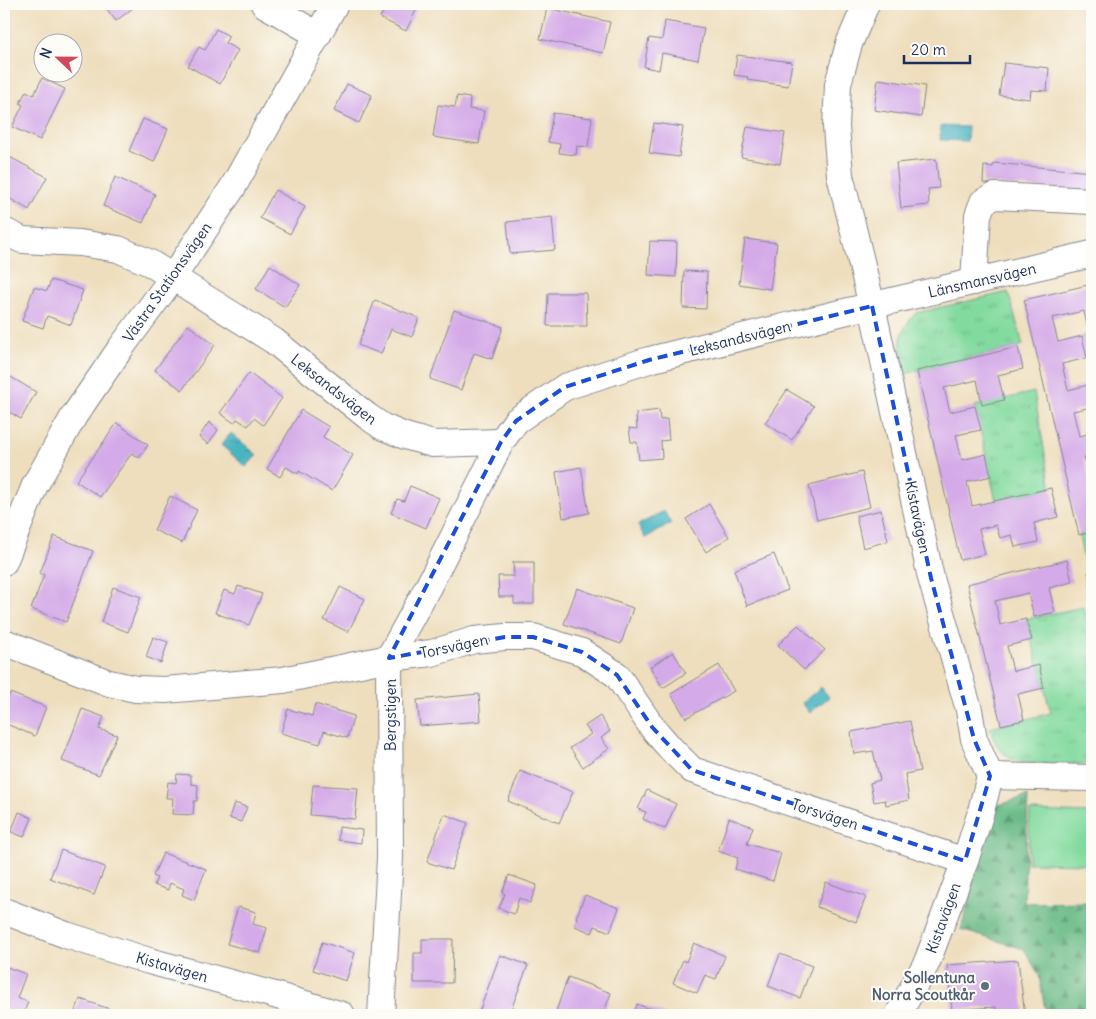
<svg xmlns="http://www.w3.org/2000/svg" width="1096" height="1019" font-family="Delius,sans-serif">
	<style>
		.grass { fill: url(#grass-tufts); stroke: #4e847e }
		.forest { fill: url(#forest-firs); stroke: #427472 }
		.pitch { fill: #82da9e; stroke: #4e847e }
		.water { fill: url(#water-ripples); stroke: #30728f }
		.building { fill: #d4aae8 }
		.lines { fill: none; stroke-linecap: round; stroke-linejoin: round }
		.minor-casing { stroke: #84868e; stroke-width: 28 }
		.minor { stroke: #fff; stroke-width: 26 }
		.marked { fill: none; stroke: #1d4ed8; stroke-width: 4; stroke-dasharray: 10 6; stroke-linejoin: round }
		.service-dot { fill: #5c6f8a; stroke: #fdfcf7; stroke-width: 2 }
		.labels { text-anchor: middle; dominant-baseline: central; stroke-width: 4; stroke-linejoin: round; paint-order: stroke }
		.street-label { font-size: 15px; fill: #1b2f5e; stroke: #fdfcf7 }
		.service-label { font-size: 15px; font-weight: bold; fill: #4e5e75; stroke: #fdfcf7; text-anchor: end }
	</style>
	<defs>
		<pattern id="grass-tufts" width="24" height="20" patternUnits="userSpaceOnUse" patternTransform="scale(1.25)"><rect width="24" height="20" fill="#82da9e"/><path d="M3 7l-1-3M5 7V3M7 7l1-3M15 17l-1-3M17 17v-4M19 17l1-3" fill="none" stroke="#70bb8a"/></pattern>
		<pattern id="forest-firs" width="22" height="20" patternUnits="userSpaceOnUse" patternTransform="scale(1.25)"><rect width="22" height="20" fill="#69ba85"/><path d="M5 1l3.5 6h-7zM16 11l3.5 6h-7z" fill="#569870"/></pattern>
		<pattern id="water-ripples" width="26" height="14" patternUnits="userSpaceOnUse" patternTransform="scale(1.25)"><rect width="26" height="14" fill="#46b4c0"/><path d="M2 4q2-2 4 0t4 0M15 11q2-2 4 0t4 0" fill="none" stroke="#3a939f"/></pattern>
	</defs>
	<rect width="100%" height="100%" fill="#fdfcf7"/>
	<filter id="ink" filterUnits="userSpaceOnUse"><feTurbulence type="fractalNoise" baseFrequency=".02" numOctaves="2"/><feDisplacementMap in="SourceGraphic" scale="10" xChannelSelector="R" yChannelSelector="G"/><feConvolveMatrix kernelMatrix="1 2 1 2 8 2 1 2 1" color-interpolation-filters="sRGB"/></filter>
	<filter id="wash" filterUnits="userSpaceOnUse"><feTurbulence type="fractalNoise" baseFrequency=".0096" numOctaves="4" result="noise"/><feDisplacementMap in="SourceGraphic" scale="20" xChannelSelector="R" yChannelSelector="G"/><feGaussianBlur stdDeviation="1.12" result="paint"/><feColorMatrix in="noise" values="0 0 0 0 0 0 0 0 0 0 0 0 0 0 0 0 0 1.4 0 .05"/><feComposite in="paint" operator="in"/></filter>
	<g filter="url(#wash)">
		<rect width="100%" height="100%" fill="#eedebd"/>
		<!-- grass -->
		<g class="grass">
			<path d="M1008 292 1023 345 1018 347 905 374C900 346 895 335 916 313Z"/>
			<path d="M1092 335V378L1082 336Z"/>
			<path d="M1034 392 1051 488 996 501 975 406Z"/>
			<path d="M1092 532V555L1083 557 1079 535Z"/>
			<path d="M1084 607 1092 641V764L1022 763C1004 758 994 746 990 728L1051 713 1026 619Z"/>
		</g>
		<!-- forest -->
		<path class="forest" d="M1028 796 1024 903 1092 902V1015H1046L1039 975 1024 949 961 930 992 807Z"/>
		<!-- pitch -->
		<path class="pitch" d="M1030 811 1092 813V864L1028 863Z"/>
		<!-- water -->
		<g class="water">
			<path d="M941 126 968 127 967 141 940 140Z"/>
			<path d="M231 433 257 455 246 467 221 445Z"/>
			<path d="M664 511 671 524 645 538 638 525Z"/>
			<path d="M821 687 829 697 810 713 802 703Z"/>
		</g>
		<g id="blocks">
			<!-- building -->
			<g class="building">
				<path d="M103 4H138L116 21Z"/>
				<path d="M387 4H419L406 31 380 18Z"/>
				<path d="M547 8 610 22 603 53 540 39Z"/>
				<path d="M665 21 704 28 698 60 662 53 659 70 644 67 649 38 662 40Z"/>
				<path d="M216 29 229 36 225 43 238 50 220 84 188 66 199 47 205 50Z"/>
				<path d="M737 55 792 62 788 86 747 80 748 77 734 75Z"/>
				<path d="M1004 63 1049 68 1047 91 1031 90 1030 99 999 95Z"/>
				<path d="M42 78 65 89 40 140 12 127 23 105 20 103 26 91 34 95Z"/>
				<path d="M878 79 925 86 921 117 874 110Z"/>
				<path d="M347 84 372 95 359 123 334 111Z"/>
				<path d="M457 96 470 98 469 109 484 111 479 144 433 137 438 105 455 107Z"/>
				<path d="M553 113 592 118 588 147 577 146 576 155 559 153 560 144 548 142Z"/>
				<path d="M143 119 168 129 154 162 129 151Z"/>
				<path d="M654 123 683 127 679 157 649 153Z"/>
				<path d="M747 127 785 133 780 164 741 157Z"/>
				<path d="M4 154 47 177 29 210 4 195Z"/>
				<path d="M936 159 939 188 928 189 929 205 901 208 896 163Z"/>
				<path d="M994 163 1092 172V193L983 183 984 166 993 167Z"/>
				<path d="M115 177 155 194 143 223 103 206Z"/>
				<path d="M275 190 305 207 290 234 260 218Z"/>
				<path d="M552 217 555 250 510 254 507 222Z"/>
				<path d="M745 239 777 243 770 289 739 284Z"/>
				<path d="M650 241 677 242 676 277 648 275Z"/>
				<path d="M270 265 300 285 285 307 256 289Z"/>
				<path d="M684 271 707 272 706 309 683 308Z"/>
				<path d="M51 280 83 290 71 325 47 316 43 328 22 321 34 287 47 291Z"/>
				<path d="M1092 284V335H1089L1084 311 1052 318 1058 342 1082 336 1087 358 1062 364 1068 390 1092 384V407L1073 411 1079 436 1092 433V455L1084 457 1090 482H1092V532L1079 535 1024 300Z"/>
				<path d="M548 293H586L587 326H547Z"/>
				<path d="M375 300 419 318 412 337 391 329 381 354 358 345Z"/>
				<path d="M454 310 503 327 492 359 474 353 461 390 430 379Z"/>
				<path d="M188 325 215 345 182 390 155 370Z"/>
				<path d="M1018 347 1023 369 998 375 1004 400 982 405 977 380 944 388 950 412 975 406 981 430 956 435 962 460 986 454 991 476 967 482 972 506 1051 488 1058 517 1034 523 1038 542 1015 547 1012 535 1000 538 996 525 979 529 985 554 960 560 917 371Z"/>
				<path d="M4 373 36 392 21 419 4 409Z"/>
				<path d="M249 373 282 398 263 425 254 418 248 426 237 419 234 423 220 413Z"/>
				<path d="M787 390 814 406 792 440 765 423Z"/>
				<path d="M301 410 329 427 323 437 353 455 332 491 299 471 298 474 286 467 280 477 267 469Z"/>
				<path d="M659 410 660 420 667 419 669 440 661 441 662 458 639 460 637 442H631L629 428 637 429 636 413Z"/>
				<path d="M209 422 218 430 208 444 199 437Z"/>
				<path d="M117 423 148 445 139 458 132 453 100 497 76 481Z"/>
				<path d="M581 467 589 513 563 518 556 472Z"/>
				<path d="M862 472 870 507 817 520 809 485Z"/>
				<path d="M410 486 439 498 426 528 391 513 397 499 404 501Z"/>
				<path d="M170 496 197 510 182 543 154 530Z"/>
				<path d="M709 504 729 537 706 552 686 519Z"/>
				<path d="M881 510 888 541 863 548 856 516Z"/>
				<path d="M54 536 93 551 66 622 31 609 44 575 40 573Z"/>
				<path d="M774 554 788 590 747 606 734 570Z"/>
				<path d="M1067 560 1072 582 1049 588 1055 612 1034 617 1028 593 995 601 1000 625 1026 619 1032 640 1007 646 1013 671 1039 665 1044 688 1018 694 1024 720 1001 725 967 584Z"/>
				<path d="M513 562H534V604H514V597H499L498 576H514Z"/>
				<path d="M1092 571V589H1091L1088 572Z"/>
				<path d="M238 586 262 594 249 625 215 613 224 590 235 594Z"/>
				<path d="M113 587 141 597 128 632 101 622Z"/>
				<path d="M340 587 365 599 348 632 324 620Z"/>
				<path d="M577 588 633 608 621 644 564 624Z"/>
				<path d="M798 625 825 650 804 670 778 645Z"/>
				<path d="M153 637 168 642 161 663 146 657Z"/>
				<path d="M673 652 686 673 663 688 650 667Z"/>
				<path d="M719 665 734 691 686 718 671 694Z"/>
				<path d="M10 693 46 707 35 736 4 723V709Z"/>
				<path d="M479 694 481 721 420 726 417 700Z"/>
				<path d="M315 704 354 716 347 738 324 731 320 744 281 733 288 709 312 716Z"/>
				<path d="M82 709 104 717 99 729 117 735 99 775 62 761Z"/>
				<path d="M600 716 610 731 601 738 609 749 583 767 570 748 591 734 585 726Z"/>
				<path d="M910 721 920 771 905 774 909 800 886 805 885 800 874 802 870 783 880 780 873 751 854 754 851 732Z"/>
				<path d="M520 771 573 792 559 823 508 801Z"/>
				<path d="M177 774 191 775V784L198 785 197 801H194L193 815 172 814 173 798H166L168 782 176 783Z"/>
				<path d="M313 785 358 788 355 819 310 815Z"/>
				<path d="M647 790 676 804 665 829 643 819 646 812 638 809Z"/>
				<path d="M234 803 247 807 241 822 229 818Z"/>
				<path d="M19 812 32 818 24 837 11 832Z"/>
				<path d="M444 814 468 823 451 870 427 862Z"/>
				<path d="M729 818 753 827 747 844 781 853 773 881 735 869 738 858 718 851Z"/>
				<path d="M339 827 362 830 361 843 338 840Z"/>
				<path d="M61 850 105 867 94 895 50 878Z"/>
				<path d="M163 853 206 869 194 900 182 895 184 889 170 883 168 890 154 885 157 878 153 876Z"/>
				<path d="M509 875 537 885 530 903 519 898 514 914 499 908 505 894 502 893Z"/>
				<path d="M826 882 866 897 856 922 817 907Z"/>
				<path d="M585 895 619 908 610 932 595 926 592 933 575 926 578 919 576 918Z"/>
				<path d="M238 907 256 912 253 924 267 928 260 953 227 944Z"/>
				<path d="M422 939H453L452 983H414V953H422Z"/>
				<path d="M322 942 355 953 346 981 313 970Z"/>
				<path d="M694 943 725 956 716 979 705 975 697 993 673 983 683 960 686 962Z"/>
				<path d="M780 954 812 966 800 998 768 986Z"/>
				<path d="M500 955 528 965 509 1015H478Z"/>
				<path d="M1018 960 1025 1015H997L996 1007 952 1010 947 965Z"/>
				<path d="M4 966 26 974 17 998 28 1002 23 1015H4Z"/>
				<path d="M568 977 611 993 603 1015H559L555 1014Z"/>
				<path d="M80 999 110 1009 108 1015H74Z"/>
				<path d="M637 1004 667 1015H633Z"/>
			</g>
		</g>
	</g>
	<g filter="url(#ink)">
		<use href="#blocks" fill-opacity="0" stroke="#84868e" stroke-width="1"/>
		<g class="lines">
			<!-- minor casing -->
			<g class="minor-casing">
				<g id="minor">
					<path d="M264 4 318 35"/>
					<path d="M866 4 849 44 838 84 836 127 840 175 872 306 931 578 969 710 974 739 990 776 980 815 965 861 927 962 898 1015"/>
					<path d="M4 231 22 240 80 243 118 249 150 263 274 341 367 416 383 427 405 436 433 444 501 442"/>
					<path d="M974 282 978 215 983 202 995 196 1092 201"/>
					<path d="M4 562 35 485 74 416 120 349 173 277 233 187 335 4"/>
					<path d="M4 642 109 683 136 689 165 690 283 680 389 658 432 653 474 640 505 637H533L582 652 617 675 652 727 671 749 692 770 965 861"/>
					<path d="M990 776 1092 778"/>
					<path d="M4 911 66 935 149 961 271 994 342 1015"/>
					<path d="M381 1015 390 858 389 658 429 585 501 442 516 421 565 387 649 360 844 312 1092 254"/>
				</g>
			</g>
			<!-- minor -->
			<use href="#minor" class="minor"/>
		</g>
	</g>
	<!-- marked area -->
	<path class="marked" d="M872 306 931 578 974 739 990 776 965 861 692 770 652 727 617 675 582 652 533 637H505L389 658 501 442 516 421 565 387 649 360Z"/>
	<!-- markers -->
	<circle class="service-dot" cx="985" cy="986" r="5"/>
	<g class="labels">
		<!-- street labels -->
		<g class="street-label">
			<text transform="translate(982 280) rotate(-13)">Länsmansvägen</text>
			<text transform="translate(167 282) rotate(-55)">Västra Stationsvägen</text>
			<text transform="translate(740 338) rotate(-14)">Leksandsvägen</text>
			<text transform="translate(334 389) rotate(38)">Leksandsvägen</text>
			<text transform="translate(918 517) rotate(78)">Kistavägen</text>
			<text transform="translate(454 646) rotate(-12)">Torsvägen</text>
			<text transform="translate(390 715) rotate(-90)">Bergstigen</text>
			<text transform="translate(825 814) rotate(18)">Torsvägen</text>
			<text transform="translate(943 918) rotate(-70)">Kistavägen</text>
			<text transform="translate(172 967) rotate(16)">Kistavägen</text>
		</g>
		<!-- service labels -->
		<g class="service-label">
			<text x="975" y="977">Sollentuna<tspan x="975" dy="17">Norra Scoutkår</tspan></text>
		</g>
	</g>
	<!-- margin -->
	<rect width="1096" height="1019" fill="none" stroke="#fdfcf7" stroke-width="20"/>
	<!-- north arrow -->
	<g transform="translate(58 58) rotate(292)"><circle r="24" fill="#fdfcf7" stroke="#a3aaba"/>
	<path d="M0-4L9 19L0 12L-9 19Z" fill="#d1495b"/>
	<text y="-8" font-size="14" font-weight="bold" text-anchor="middle" fill="#1b2f5e">N</text>
	</g>
	<!-- scale -->
	<path d="M904 55v8h66v-8" fill="none" stroke="#1b2f5e" stroke-width="2.5"/>
	<text x="911" y="55" font-size="15" fill="#1b2f5e" stroke="#fdfcf7" stroke-width="4" paint-order="stroke">20 m</text>
</svg>
